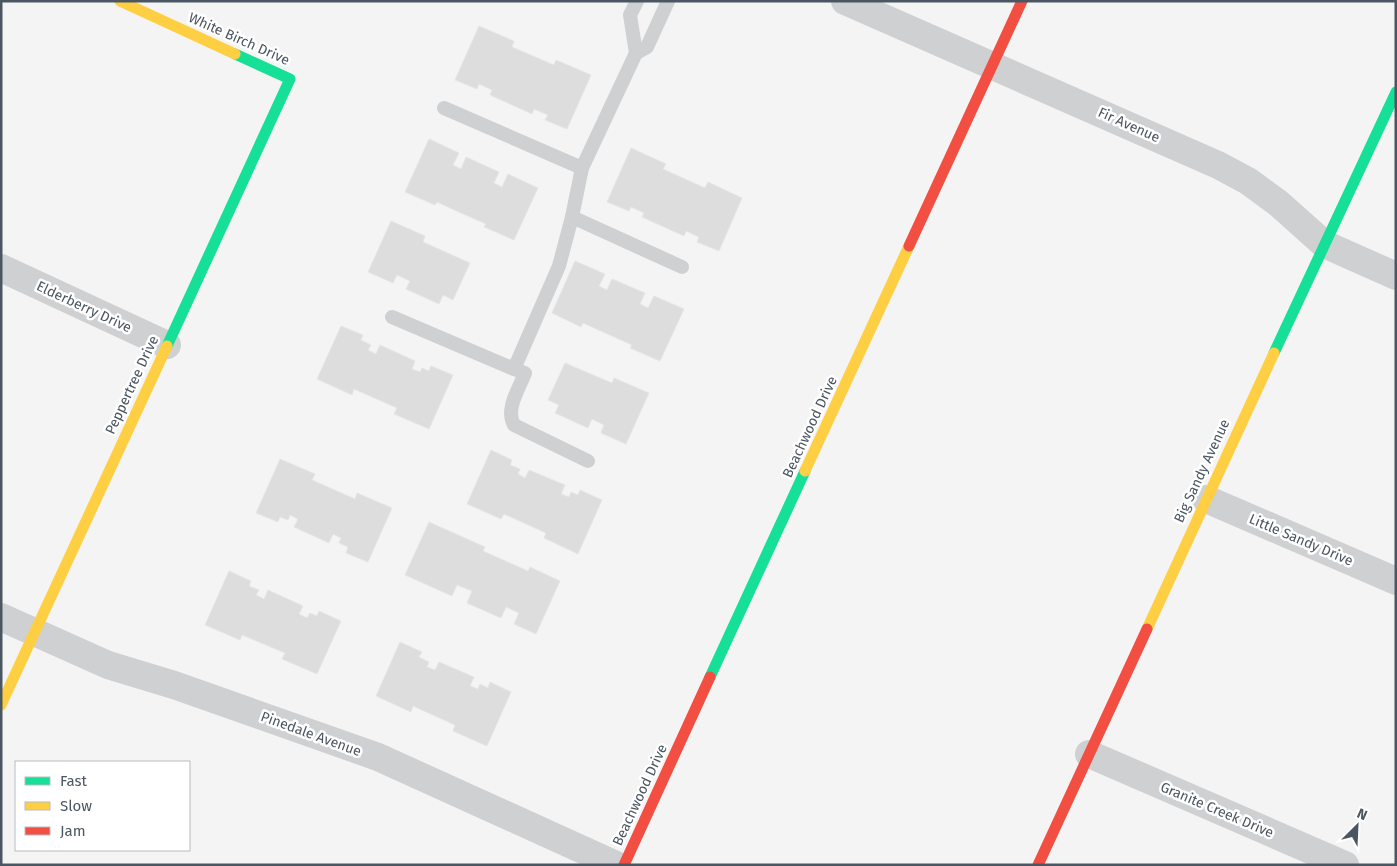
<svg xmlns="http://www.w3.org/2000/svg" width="1397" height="866" font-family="'Fira Sans',sans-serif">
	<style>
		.building { fill: #ddddde; stroke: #e5e6e7 }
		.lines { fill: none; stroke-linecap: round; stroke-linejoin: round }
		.lane { stroke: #ced0d2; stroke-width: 14 }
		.street { stroke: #ced0d2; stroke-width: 28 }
		.fast { stroke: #16e098; stroke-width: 11 }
		.slow { stroke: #ffcf43; stroke-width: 11 }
		.jam { stroke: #f24e42; stroke-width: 11 }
		.labels { text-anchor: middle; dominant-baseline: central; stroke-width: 5; stroke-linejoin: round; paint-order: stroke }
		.street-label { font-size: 14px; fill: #4a5661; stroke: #fff }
	</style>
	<rect width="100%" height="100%" fill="#f4f4f4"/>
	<!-- building -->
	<g class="building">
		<path d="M479 26 514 41 512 47 554 65 556 60 591 75 567 129 545 120 548 115 534 109 532 114 490 95 492 90 479 84 477 89 455 80Z"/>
		<path d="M429 139 459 153 453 165 461 169 466 157 499 172 494 183 502 187 508 174 538 188 514 240 484 227 486 224 461 213 437 202 435 205 405 192Z"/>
		<path d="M631 148 666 164 663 169 705 188 708 182 742 198 719 251 697 242 699 237 686 231 684 236 642 217 644 213 631 207 629 211 607 202Z"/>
		<path d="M391 221 425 236 423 242 470 263 453 300 443 295 439 304 406 289 410 281 397 275 393 283 368 272Z"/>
		<path d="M575 261 605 274 599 286 607 290 612 279 645 293 640 304 648 308 654 296 684 309 660 361 630 348 632 345 583 323 581 327 552 313Z"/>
		<path d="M341 326 363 335 361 340 371 345 368 350 376 354 380 345 415 361 412 369 420 372 422 368 429 371 431 366 453 375 429 429 394 414 397 408 354 389 352 395 317 379Z"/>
		<path d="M565 363 612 383 614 378 649 393 626 444 601 433 604 425 592 419 588 428 555 413 559 405 548 400Z"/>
		<path d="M491 450 512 460 510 465 520 469 518 474 525 478 529 470 565 485 561 494 569 497 571 492 578 495 580 490 602 500 578 554 544 538 546 533 504 514 501 519 467 504Z"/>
		<path d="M280 459 315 474 312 480 355 499 357 493 392 508 368 562 346 553 348 547 339 543 341 538 333 534 329 543 294 527 298 519 290 515 288 520 280 517 278 522 256 513Z"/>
		<path d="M429 522 485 547 483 551 528 571 530 567 560 581 536 634 514 624 519 613 506 607 501 618 467 603 472 591 457 585 452 596 405 575Z"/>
		<path d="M229 571 251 581 249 586 259 590 256 595 264 599 268 590 303 606 299 614 307 618 310 613 317 616 319 611 341 621 317 674 282 659 285 653 242 635 240 640 205 625Z"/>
		<path d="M400 642 422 652 419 657 429 662 427 667 435 670 439 662 474 677 470 686 478 689 480 684 488 688 490 682 511 692 487 746 453 731 455 725 413 706 411 712 376 696Z"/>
	</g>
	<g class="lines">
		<!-- lane -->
		<g class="lane">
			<path d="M637 1 630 15 636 53 647 47 668 1"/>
			<path d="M444 108 582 168"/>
			<path d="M572 217 682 267"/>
			<path d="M392 317 514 369 559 266 572 217 582 168 636 53"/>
			<path d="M514 369 525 373C519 389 505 409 514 425L588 461"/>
		</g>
		<!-- street -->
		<g class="street">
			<path d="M845 1 1218 165 1248 181 1278 203 1324 244 1396 276"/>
			<path d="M1 268 167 345"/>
			<path d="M1206 499 1396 581"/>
			<path d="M1 617 108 665 174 685 378 757 616 865"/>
			<path d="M1089 754 1345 865"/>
		</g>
		<!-- fast -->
		<g class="fast">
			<path d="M167 346 290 79 235 54"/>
			<path d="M1274 353 1396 92"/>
			<path d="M710 677 805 471"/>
		</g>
		<!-- slow -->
		<g class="slow">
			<path d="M120 1 235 54"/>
			<path d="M805 471 909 246"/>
			<path d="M1147 629 1274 353"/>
			<path d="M1 705 167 346"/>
		</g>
		<!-- jam -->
		<g class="jam">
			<path d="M909 246 1022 1"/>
			<path d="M624 865 710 677"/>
			<path d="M1038 865 1147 629"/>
		</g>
	</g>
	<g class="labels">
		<!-- street labels -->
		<g class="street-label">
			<text transform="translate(239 39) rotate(24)">White Birch Drive</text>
			<text transform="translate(1129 125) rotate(24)">Fir Avenue</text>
			<text transform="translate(84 307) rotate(25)">Elderberry Drive</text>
			<text transform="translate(132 385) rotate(-65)">Peppertree Drive</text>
			<text transform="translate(810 427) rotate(-65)">Beachwood Drive</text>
			<text transform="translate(1202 471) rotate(-65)">Big Sandy Avenue</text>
			<text transform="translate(1301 540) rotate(23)">Little Sandy Drive</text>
			<text transform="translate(311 734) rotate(20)">Pinedale Avenue</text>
			<text transform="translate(640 795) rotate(-65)">Beachwood Drive</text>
			<text transform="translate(1217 810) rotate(23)">Granite Creek Drive</text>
		</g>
	</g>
	<!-- border -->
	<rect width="1397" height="866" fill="none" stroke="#4a5661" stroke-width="5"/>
	<!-- legend -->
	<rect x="15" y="761" width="175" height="90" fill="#ffffff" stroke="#b7bbc0"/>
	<rect x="25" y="777" width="25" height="8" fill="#16e098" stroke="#b7bbc0"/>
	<text x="60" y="786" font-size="15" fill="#4a5661">Fast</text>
	<rect x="25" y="802" width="25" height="8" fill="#ffcf43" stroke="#b7bbc0"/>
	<text x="60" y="811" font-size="15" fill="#4a5661">Slow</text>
	<rect x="25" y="827" width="25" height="8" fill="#f24e42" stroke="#b7bbc0"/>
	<text x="60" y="836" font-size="15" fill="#4a5661">Jam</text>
	<!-- north arrow -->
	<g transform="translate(1357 826) rotate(24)" stroke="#ffffff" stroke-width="4" paint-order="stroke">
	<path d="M0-4L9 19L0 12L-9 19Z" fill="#4a5661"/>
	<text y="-8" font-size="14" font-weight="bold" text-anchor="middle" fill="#4a5661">N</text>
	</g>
</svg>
